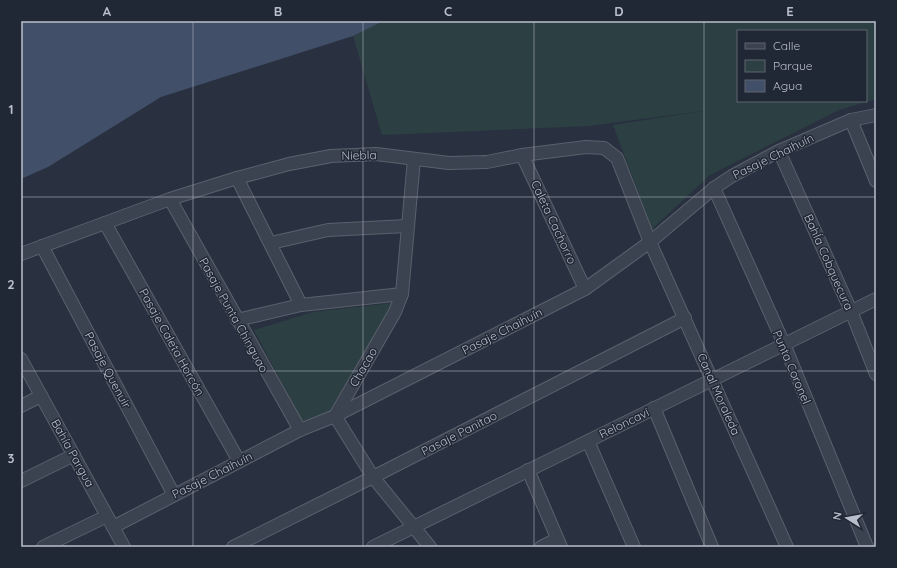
<svg xmlns="http://www.w3.org/2000/svg" width="897" height="568" font-family="Quicksand,sans-serif">
	<style>
		.green { fill: #2c3f42; fill-rule: evenodd }
		.water { fill: #424f69 }
		.lines { fill: none; stroke-linecap: round; stroke-linejoin: round }
		.minor-casing { stroke: #5a616d; stroke-width: 14 }
		.minor { stroke: #3c4350; stroke-width: 12 }
		.grid { fill: none; stroke: #b9bfca; stroke-width: 1; stroke-opacity: 0.55 }
		.labels { text-anchor: middle; dominant-baseline: central; stroke-width: 3; stroke-linejoin: round; paint-order: stroke }
		.street-label { font-size: 12px; fill: #b9bfca; stroke: #212835 }
		.neatline { fill: none; stroke: #b9bfca; stroke-width: 1.5 }
		.grid-label { font-size: 13px; text-anchor: middle; font-weight: bold; fill: #b9bfca }
	</style>
	<rect width="100%" height="100%" fill="#293140"/>
	<!-- green -->
	<g class="green">
		<path d="M381 21H876V99L839 110 710 175 652 229 613 125 703 111 588 126 382 135 353 36ZM738 31H866V101H738Z"/>
		<path d="M393 303 329 412 302 421 254 330 313 312Z"/>
	</g>
	<!-- water -->
	<path class="water" d="M21 21H383L353 36 161 97 48 167 21 179Z"/>
	<g class="lines">
		<!-- minor casing -->
		<g class="minor-casing">
			<g id="minor">
				<path d="M851 120 876 181"/>
				<path d="M779 151 851 311 876 374"/>
				<path d="M522 155 585 289"/>
				<path d="M414 159 402 294 395 312 335 416 373 477 430 547"/>
				<path d="M237 178 301 305"/>
				<path d="M714 188 784 344 867 547"/>
				<path d="M170 199 300 430"/>
				<path d="M105 223 239 461"/>
				<path d="M271 243 328 230 407 226"/>
				<path d="M42 246 174 495"/>
				<path d="M21 254 170 199 237 178 289 164 331 156 376 154 449 163 487 162 522 155 586 147 604 148 617 158 650 242 787 547"/>
				<path d="M237 320 301 305 402 294"/>
				<path d="M21 359 124 547"/>
				<path d="M21 406 41 396"/>
				<path d="M654 408 712 547"/>
				<path d="M588 441 634 547"/>
				<path d="M528 470 561 547"/>
				<path d="M21 481 74 455"/>
				<path d="M113 527 300 430 335 416 585 289 650 242 714 188 732 176 779 151 851 120 876 115"/>
				<path d="M43 547 107 516"/>
				<path d="M233 547 373 477 685 318"/>
				<path d="M373 547 876 299"/>
				<path d="M541 547 557 539"/>
			</g>
		</g>
		<!-- minor -->
		<use href="#minor" class="minor"/>
	</g>
	<!-- grid -->
	<path class="grid" d="M193 21V547M363 21V547M534 21V547M704 21V547M21 197H876M21 371H876"/>
	<g class="labels">
		<!-- street labels -->
		<g class="street-label">
			<text transform="translate(359 155) rotate(-1)">Niebla</text>
			<text transform="translate(773 156) rotate(-26)">Pasaje Chaihuín</text>
			<text transform="translate(554 222) rotate(65)">Caleta Cachorro</text>
			<text transform="translate(829 262) rotate(66)">BahÍa Cobquecura</text>
			<text transform="translate(234 315) rotate(61)">Pasaje Punta Chinguao</text>
			<text transform="translate(502 331) rotate(-27)">Pasaje Chaihuín</text>
			<text transform="translate(172 342) rotate(61)">Pasaje Caleta Horcón</text>
			<text transform="translate(363 367) rotate(-60)">Chacao</text>
			<text transform="translate(792 367) rotate(67)">Punta Coronel</text>
			<text transform="translate(108 370) rotate(62)">Pasaje Quenuir</text>
			<text transform="translate(719 394) rotate(66)">Canal Moraleda</text>
			<text transform="translate(624 423) rotate(-26)">Reloncaví</text>
			<text transform="translate(459 433) rotate(-27)">Pasaje Panitao</text>
			<text transform="translate(73 453) rotate(61)">Bahía Pargua</text>
			<text transform="translate(212 475) rotate(-27)">Pasaje Chaihuín</text>
		</g>
	</g>
	<!-- border -->
	<rect width="897" height="568" fill="none" stroke="#212835" stroke-width="44"/>
	<!-- legend -->
	<rect x="737" y="30" width="130" height="72" fill="#212835" stroke="#5e6471"/>
	<rect x="745" y="43" width="20" height="6" fill="#3c4350" stroke="#5e6471"/>
	<text x="773" y="50" font-size="12" fill="#b9bfca">Calle</text>
	<rect x="745" y="60" width="20" height="12" fill="#2c3f42" stroke="#5e6471"/>
	<text x="773" y="70" font-size="12" fill="#b9bfca">Parque</text>
	<rect x="745" y="80" width="20" height="12" fill="#424f69" stroke="#5e6471"/>
	<text x="773" y="90" font-size="12" fill="#b9bfca">Agua</text>
	<!-- north arrow -->
	<g transform="translate(847 518) rotate(281)" stroke="#212835" stroke-width="3" paint-order="stroke">
	<path d="M0-3L7 15L0 10L-7 15Z" fill="#b9bfca"/>
	<text y="-6" font-size="11" font-weight="bold" text-anchor="middle" fill="#b9bfca">N</text>
	</g>
	<rect x="22" y="22" width="853" height="524" class="neatline"/>
	<g class="grid-label">
		<text x="107" y="16">A</text>
		<text x="278" y="16">B</text>
		<text x="448" y="16">C</text>
		<text x="619" y="16">D</text>
		<text x="790" y="16">E</text>
		<text x="11" y="114">1</text>
		<text x="11" y="289">2</text>
		<text x="11" y="463">3</text>
	</g>
</svg>
